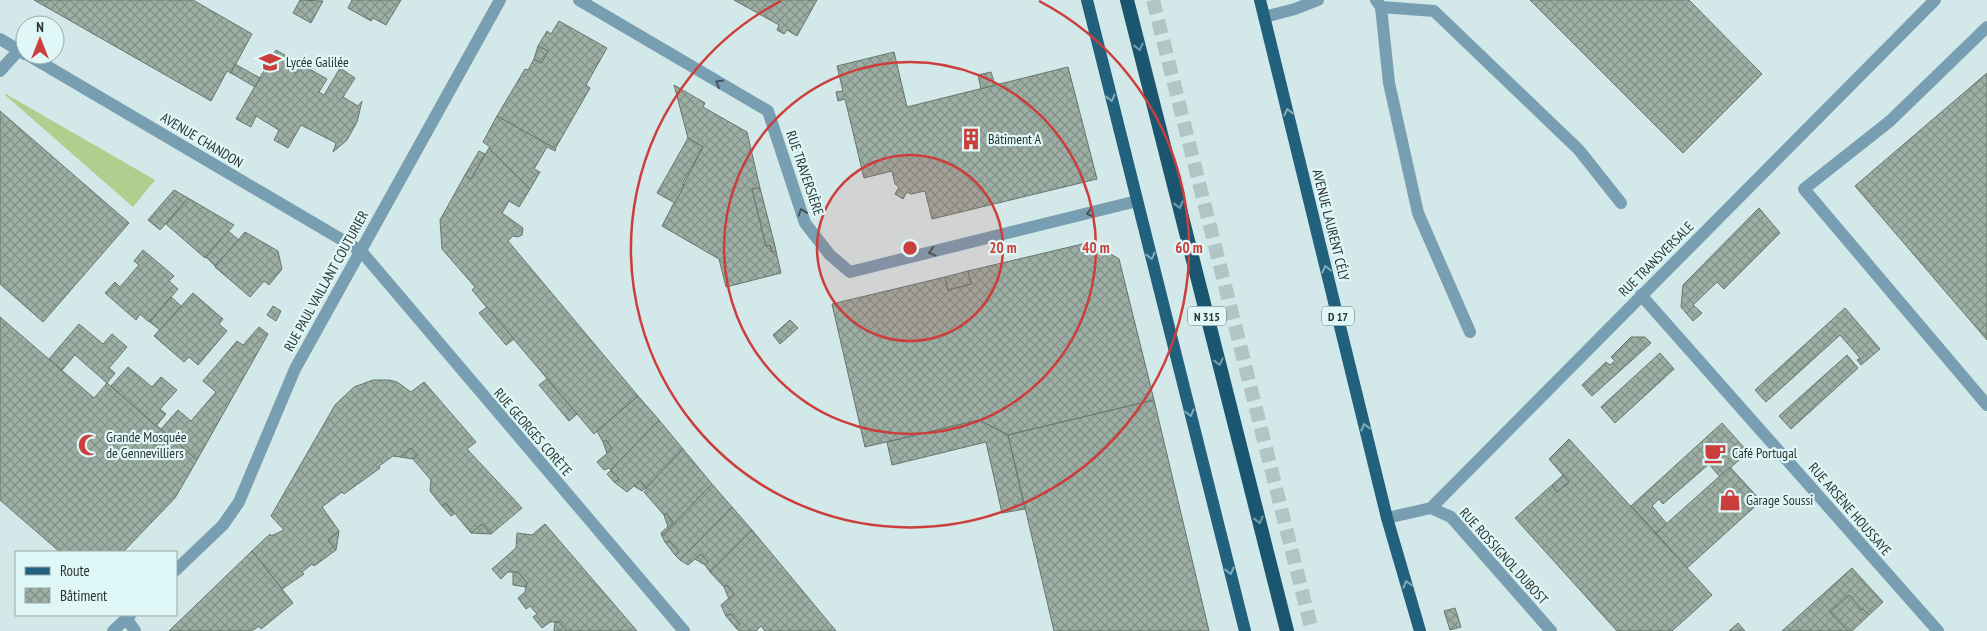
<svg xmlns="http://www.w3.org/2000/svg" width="1987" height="631" font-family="'PT Sans Narrow',sans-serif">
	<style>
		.grass { fill: #b0ce8d }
		.building { fill: url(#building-cross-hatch); stroke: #66766d }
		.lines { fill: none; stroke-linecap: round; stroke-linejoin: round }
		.trunk-tunnel { stroke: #b1c5c5; stroke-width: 14; stroke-dasharray: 14 7; stroke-linecap: butt }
		.service { stroke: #789eb2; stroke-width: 12 }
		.minor { stroke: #789eb2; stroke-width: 12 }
		.primary { stroke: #22617d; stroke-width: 12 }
		.trunk { stroke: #1a5670; stroke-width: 14 }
		.oneway { stroke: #739ead }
		.oneway2 { stroke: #42545a }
		.oneway3 { stroke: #81acba }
		.ring { fill: none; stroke: #cc3e3b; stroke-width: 2.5 }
		.labels { text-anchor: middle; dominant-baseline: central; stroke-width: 4.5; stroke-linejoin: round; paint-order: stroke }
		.shield { fill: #e0f7f7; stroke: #616e6e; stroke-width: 1 }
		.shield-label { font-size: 12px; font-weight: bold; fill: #2b3434 }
		.poi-label { font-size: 14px; fill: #2b3434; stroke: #e0f7f7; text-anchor: start }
		.street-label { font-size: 14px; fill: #2b3434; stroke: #e0f7f7 }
		.centre { fill: #cc3e3b; stroke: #e0f7f7; stroke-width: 2.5 }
		.ring-label { font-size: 15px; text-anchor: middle; font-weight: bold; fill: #cc3e3b; stroke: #e0f7f7; stroke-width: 4.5; stroke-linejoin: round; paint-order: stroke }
	</style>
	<defs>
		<pattern id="building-cross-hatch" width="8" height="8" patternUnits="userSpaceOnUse" patternTransform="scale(1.25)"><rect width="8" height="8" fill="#9dafa5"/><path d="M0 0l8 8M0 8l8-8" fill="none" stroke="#808f87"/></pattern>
	</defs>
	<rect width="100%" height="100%" fill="#d3e9e9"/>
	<!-- grass -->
	<path class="grass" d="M6 94 155 180 133 207 5 95Z"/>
	<!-- building -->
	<g class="building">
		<path d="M34 0H193L252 34 231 73 227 71 211 101Z"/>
		<path d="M300 0 323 1 311 23 293 13Z"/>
		<path d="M352 0H401L386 25 373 18 371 21 348 8Z"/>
		<path d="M734 0H817L797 36 787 30 784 34 777 30 779 25Z"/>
		<path d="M1530 0H1689L1762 74 1683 153Z"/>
		<path d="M559 21 607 48 586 85 590 88 555 149 497 116 525 69 528 70 534 59 541 63 548 51 538 46 547 31 551 34Z"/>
		<path d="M538 46 548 51 541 63 534 59Z"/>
		<path d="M276 50 297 62 292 70 296 73 301 64 327 79 319 92 324 95 340 68 355 78 343 97 358 106 362 101 357 122 347 140 333 152 336 143 301 125 288 148 274 140 279 130 256 116 251 127 236 119Z"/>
		<path d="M894 52 907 107 1068 67 1097 179 932 219 925 191 911 194 907 192 903 199 895 194 899 187 895 184 892 171 864 178 845 99 838 101 836 92 843 91 837 66Z"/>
		<path d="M235 64 260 78 255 87 231 73Z"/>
		<path d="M991 72 995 85 981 89 978 75Z"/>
		<path d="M1987 73V340L1855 186Z"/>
		<path d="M674 85 705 103 703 107 747 132 760 188 752 189 766 246 770 245 772 252 776 251 781 273 726 287 719 259 662 226 703 147 688 138Z"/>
		<path d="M0 111 129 223 43 322 0 284Z"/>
		<path d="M497 116 556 149 555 151 547 147 534 169 540 172 530 189 489 148 490 147 483 142Z"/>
		<path d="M688 138 703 147 682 184 684 186 675 203 657 193Z"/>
		<path d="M489 148 530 189 519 207 509 201 502 213 523 228 522 235 518 237 513 236 508 241 638 396 594 434 472 290 475 287 442 249 440 220 465 175 471 179Z"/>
		<path d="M479 151 485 154 471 179 465 175Z"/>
		<path d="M760 188 775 246 776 251 772 252 770 245 766 246 752 189Z"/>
		<path d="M174 190 188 198 160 230 148 220Z"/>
		<path d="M188 198 234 225 205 258 166 224Z"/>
		<path d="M1759 208 1780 233 1724 289 1717 282 1693 305 1702 313 1693 321 1681 307 1683 285Z"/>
		<path d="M228 231 239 240 215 266 206 257Z"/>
		<path d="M245 232 278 251 282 269 269 285 264 281 250 297 215 267Z"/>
		<path d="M1091 242 1119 259 1154 400 1008 435 979 420 865 447 832 304 945 277 948 290 971 284 968 271Z"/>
		<path d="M143 250 174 276 169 281 178 289 149 322 140 314 136 320 105 293 115 282 120 287 139 265 134 261Z"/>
		<path d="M968 271 971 284 948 290 945 277Z"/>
		<path d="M193 293 223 319 219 324 227 331 198 365 189 357 184 362 154 336Z"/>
		<path d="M171 297 181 306 160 330 150 322Z"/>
		<path d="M273 306 281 311 276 321 267 315Z"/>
		<path d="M487 307 514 339 506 345 479 313Z"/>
		<path d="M1845 308 1880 349 1861 365 1857 360 1860 358 1840 335 1766 402 1755 390Z"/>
		<path d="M0 317 94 398 107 383 197 460 175 498 123 552H60L0 500Z"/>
		<path d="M790 320 798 328 780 344 773 335Z"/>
		<path d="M79 324 103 344 112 334 127 347 109 368 115 373 107 383 75 355 62 370 49 359Z"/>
		<path d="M259 327 268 334 197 460 161 429 178 410 191 421 216 392 203 381 237 341 243 345Z"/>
		<path d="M1631 337H1645L1651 343 1592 396 1582 385 1606 362 1610 365 1615 361 1611 357Z"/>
		<path d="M1660 353 1674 369 1615 423 1601 407Z"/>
		<path d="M1847 355 1858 368 1791 429 1779 416Z"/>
		<path d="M128 367 152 387 161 377 177 390 160 409 166 414 156 426 111 386Z"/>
		<path d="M547 379 577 414 569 421 539 385Z"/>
		<path d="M373 380H389L397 382 411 392 424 382 476 442 467 449 522 508 491 534 482 524 471 533 446 503 442 506 430 491 431 480 413 459 418 455 411 448 400 457 393 456 379 466 380 468 344 494 342 492 322 507 339 531 328 540 336 550 314 566 312 564 302 572 304 574 282 589 252 551 270 534 271 536 284 530 271 516 335 405 354 387Z"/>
		<path d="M638 396 659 420 611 470 609 468 604 470 597 462 612 449 606 440 603 442 597 431Z"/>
		<path d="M1154 400 1209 631H1054L1008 435Z"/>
		<path d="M659 420 683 449 646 488 640 481 627 492 614 482 619 479 611 470Z"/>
		<path d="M979 420 1008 435 1025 509 1002 513 986 442 892 465 887 442Z"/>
		<path d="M1722 423 1748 452 1720 477 1709 464 1663 504 1659 499 1652 506 1667 524 1656 533 1631 506Z"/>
		<path d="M1569 439 1712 595 1672 631H1617L1515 518 1552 485 1557 492 1569 482 1549 459Z"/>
		<path d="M606 440 612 449 607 453 603 442Z"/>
		<path d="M411 448 418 455 413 459 400 457Z"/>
		<path d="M683 449 712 484 662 536 661 533 673 522 666 513 664 515 644 492 647 489 646 488Z"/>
		<path d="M1730 467 1761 501 1687 568 1656 533Z"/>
		<path d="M611 470 619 479 614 482 607 474Z"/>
		<path d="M1563 475 1569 482 1557 492 1552 485Z"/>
		<path d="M640 481 646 488 642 491 634 486Z"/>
		<path d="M712 484 732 507 680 560 675 555 679 552 669 541 665 542 662 536Z"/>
		<path d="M446 503 454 514 451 516 442 506Z"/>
		<path d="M732 507 752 530 710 572 705 565 708 562 701 554 688 565 680 560Z"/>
		<path d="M666 513 673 522 668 527 664 515Z"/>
		<path d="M482 524 491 534 471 533Z"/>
		<path d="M545 524 637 631H567L559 622H550L542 628 533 617 537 614 530 606 526 609 518 598 525 592 527 583 518 572H508L501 579 492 569 516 548 517 533 532 535Z"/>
		<path d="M752 530 836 631H765L761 626 756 631H739L736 628 740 624 731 614 726 616 721 605 734 594 727 585 724 587 710 572Z"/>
		<path d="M339 531 336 550 328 540Z"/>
		<path d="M669 541 679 552 675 555 665 542Z"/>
		<path d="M252 551 293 603 261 629 259 626 252 631H169Z"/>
		<path d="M701 554 708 562 705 565 695 559Z"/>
		<path d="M1852 568 1883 602 1869 615 1863 609 1862 610 1849 595 1830 612 1848 631H1782Z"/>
		<path d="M513 572H518L527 583 526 587 513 585Z"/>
		<path d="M727 585 734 594 729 599 724 587Z"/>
		<path d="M1849 595 1862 610 1863 609 1869 615 1852 631H1848L1830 612Z"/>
		<path d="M1455 608 1461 627 1450 630 1444 611Z"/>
		<path d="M731 614 740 624 736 628 726 616Z"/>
		<path d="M555 622H559L567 631H554Z"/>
		<path d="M1738 623 1745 631H1729Z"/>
	</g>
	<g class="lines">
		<!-- trunk-tunnel -->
		<path class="trunk-tunnel" d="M1153 0 1312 631"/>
		<!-- service -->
		<g class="service">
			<path d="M1376 0 1381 7 1389 83 1418 213 1470 332"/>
			<path d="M1381 7 1434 11 1579 150 1621 203"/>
			<path d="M1264 17 1295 9 1318 0"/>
			<path d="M1987 27 1890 121 1804 189 1987 405"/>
			<path d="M0 71 19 50"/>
		</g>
		<!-- minor -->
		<g class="minor">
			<path d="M579 0 768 111 805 223 830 255 850 272 1137 201"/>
			<path d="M0 39 25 54"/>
			<path d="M28 55 361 251 684 631"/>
			<path d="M1641 295 1938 631"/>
			<path d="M1431 508 1451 517 1551 631"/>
			<path d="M1387 518 1431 508 1935 0"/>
			<path d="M176 570 223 525 239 502 295 369 500 0"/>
			<path d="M126 618 135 631"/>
			<path d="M113 631 130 615"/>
		</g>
		<!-- primary -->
		<g class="primary">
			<path d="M1087 0 1245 631"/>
			<path d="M1260 0 1387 518 1420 631"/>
		</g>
		<!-- trunk -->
		<path class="trunk" d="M1127 0 1287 631"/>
	</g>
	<!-- one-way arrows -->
	<defs><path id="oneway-chevron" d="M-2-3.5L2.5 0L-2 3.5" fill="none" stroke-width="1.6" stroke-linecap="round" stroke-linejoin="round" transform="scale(1.25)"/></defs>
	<g class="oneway">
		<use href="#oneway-chevron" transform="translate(1139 47) rotate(76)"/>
		<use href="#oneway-chevron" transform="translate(1179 205) rotate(76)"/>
		<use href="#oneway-chevron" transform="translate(1219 362) rotate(76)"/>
		<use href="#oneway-chevron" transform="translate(1259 520) rotate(76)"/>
	</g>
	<g class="oneway2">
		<use href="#oneway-chevron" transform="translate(719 83) rotate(-149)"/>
		<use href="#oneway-chevron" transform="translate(802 212) rotate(-109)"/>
		<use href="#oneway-chevron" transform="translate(1090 213) rotate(166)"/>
		<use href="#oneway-chevron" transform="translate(932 252) rotate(166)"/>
	</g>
	<g class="oneway3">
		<use href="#oneway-chevron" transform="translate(1111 98) rotate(76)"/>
		<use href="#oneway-chevron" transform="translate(1288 112) rotate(-104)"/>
		<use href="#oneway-chevron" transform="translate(1151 256) rotate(76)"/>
		<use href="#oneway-chevron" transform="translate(1326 269) rotate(-104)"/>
		<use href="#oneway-chevron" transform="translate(1190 413) rotate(76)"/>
		<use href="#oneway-chevron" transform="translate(1365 427) rotate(-104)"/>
		<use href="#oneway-chevron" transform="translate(1230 571) rotate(76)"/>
		<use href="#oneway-chevron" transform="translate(1407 584) rotate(-106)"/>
	</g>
	<!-- distance rings -->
	<circle cx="910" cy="248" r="93" fill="#cc3e3b" fill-opacity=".12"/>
	<g class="ring">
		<circle cx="910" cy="248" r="93"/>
		<circle cx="910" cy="248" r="186"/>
		<path d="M1039 1A279 279 0 1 1 781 1"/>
	</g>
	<!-- icons -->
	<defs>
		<g id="school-bare" transform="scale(1.725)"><path d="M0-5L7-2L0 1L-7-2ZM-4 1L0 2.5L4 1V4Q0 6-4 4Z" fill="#cc3e3b" stroke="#e0f7f7" stroke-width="2.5" paint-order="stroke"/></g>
		<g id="building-bare" transform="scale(1.725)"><path d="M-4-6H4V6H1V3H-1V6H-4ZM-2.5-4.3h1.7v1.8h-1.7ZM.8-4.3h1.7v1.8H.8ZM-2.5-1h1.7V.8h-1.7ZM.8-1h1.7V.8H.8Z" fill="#cc3e3b" stroke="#e0f7f7" stroke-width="2.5" paint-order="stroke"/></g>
		<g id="mosque-bare" transform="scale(1.725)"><path d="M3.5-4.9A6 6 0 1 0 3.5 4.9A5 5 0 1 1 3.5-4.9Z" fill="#cc3e3b" stroke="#e0f7f7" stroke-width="2.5" paint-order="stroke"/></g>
		<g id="cafe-bare" transform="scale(1.725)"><path d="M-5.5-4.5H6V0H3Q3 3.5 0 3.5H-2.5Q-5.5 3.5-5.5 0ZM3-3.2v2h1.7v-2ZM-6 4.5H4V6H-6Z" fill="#cc3e3b" stroke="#e0f7f7" stroke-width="2.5" paint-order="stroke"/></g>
		<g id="shop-bare" transform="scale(1.725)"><path d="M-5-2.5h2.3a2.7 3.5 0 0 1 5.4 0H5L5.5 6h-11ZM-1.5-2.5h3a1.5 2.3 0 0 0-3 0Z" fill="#cc3e3b" stroke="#e0f7f7" stroke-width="2.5" paint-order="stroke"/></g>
	</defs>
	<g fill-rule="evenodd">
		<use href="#school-bare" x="270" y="62"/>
		<use href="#building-bare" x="971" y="139"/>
		<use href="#mosque-bare" x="89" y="445"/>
		<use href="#cafe-bare" x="1715" y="453"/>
		<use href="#shop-bare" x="1730" y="500"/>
	</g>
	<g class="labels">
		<!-- shield labels -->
		<g class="shield">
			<rect x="1188" y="306.5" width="38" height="19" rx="4"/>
			<rect x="1322" y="306.5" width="32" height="19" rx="4"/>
		</g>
		<g class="shield-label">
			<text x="1207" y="316">N 315</text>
			<text x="1338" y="316">D 17</text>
		</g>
		<!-- poi labels -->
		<g class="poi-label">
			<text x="286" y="62">Lycée Galilée</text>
			<text x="988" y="139">Bâtiment A</text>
			<text x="106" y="437">Grande Mosquée<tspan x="106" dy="16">de Gennevilliers</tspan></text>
			<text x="1732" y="453">Café Portugal</text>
			<text x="1746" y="500">Garage Soussi</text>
		</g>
		<!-- street labels -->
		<g class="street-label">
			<text transform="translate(202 140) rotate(31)">AVENUE CHANDON</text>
			<text transform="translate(805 173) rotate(71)">RUE TRAVERSIÈRE</text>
			<text transform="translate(1331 225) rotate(76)">AVENUE LAURENT CÉLY</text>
			<text transform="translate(1656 259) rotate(-45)">RUE TRANSVERSALE</text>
			<text transform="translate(326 281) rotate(-61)">RUE PAUL VAILLANT COUTURIER</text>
			<text transform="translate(533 432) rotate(49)">RUE GEORGES CORÈTE</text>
			<text transform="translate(1850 509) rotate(49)">RUE ARSÈNE HOUSSAYE</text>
			<text transform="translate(1504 556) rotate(48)">RUE ROSSIGNOL DUBOST</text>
		</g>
	</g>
	<circle cx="910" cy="248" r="8" class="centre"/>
	<g class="ring-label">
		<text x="1003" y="253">20 m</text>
		<text x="1096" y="253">40 m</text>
		<text x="1189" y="253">60 m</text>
	</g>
	<!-- legend -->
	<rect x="15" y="551" width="162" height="65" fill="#e0f7f7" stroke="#98a9a9"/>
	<rect x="25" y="567" width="25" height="8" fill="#22617d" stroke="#98a9a9"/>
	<text x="60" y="576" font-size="15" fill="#2b3434">Route</text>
	<rect x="25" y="588" width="25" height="15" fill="url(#building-cross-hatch)" stroke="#98a9a9"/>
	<text x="60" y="601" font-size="15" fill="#2b3434">Bâtiment</text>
	<!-- north arrow -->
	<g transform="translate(40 40)"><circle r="24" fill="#e0f7f7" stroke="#98a9a9"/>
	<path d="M0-4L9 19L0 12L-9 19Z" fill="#cc3e3b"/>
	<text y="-8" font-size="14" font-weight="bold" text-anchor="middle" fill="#2b3434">N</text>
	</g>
</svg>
